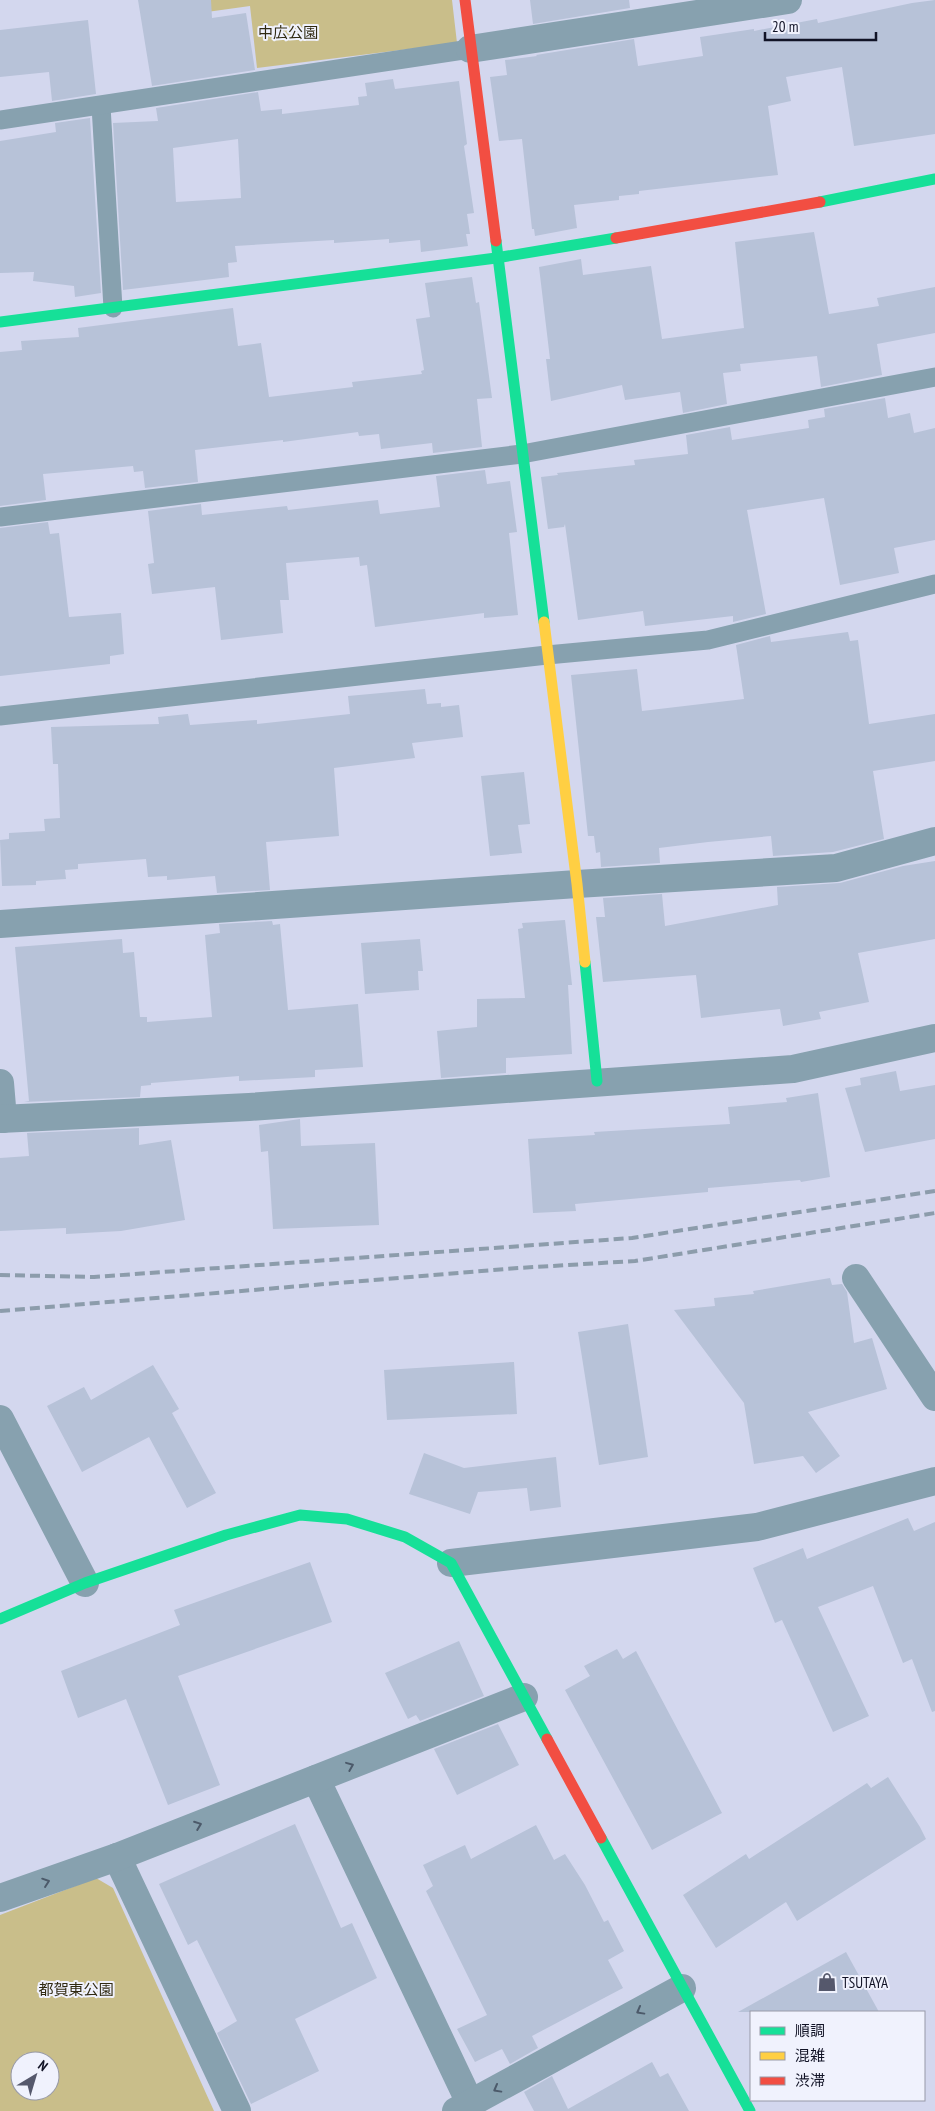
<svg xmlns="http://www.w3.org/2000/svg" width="935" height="2111" font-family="'PT Sans Narrow','Noto Sans JP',sans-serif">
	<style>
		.green { fill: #c9be8a; fill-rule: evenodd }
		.building { fill: #b7c2d8; fill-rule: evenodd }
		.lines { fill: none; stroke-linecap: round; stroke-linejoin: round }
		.lane { stroke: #87a1af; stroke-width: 19 }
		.street { stroke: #87a1af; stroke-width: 28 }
		.fast { stroke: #16e098; stroke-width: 11 }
		.slow { stroke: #ffcf43; stroke-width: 11 }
		.jam { stroke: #f24e42; stroke-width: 11 }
		.rail { stroke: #8c9cab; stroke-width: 4; stroke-dasharray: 10 5; stroke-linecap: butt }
		.oneway { stroke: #4c5a6a }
		.labels { text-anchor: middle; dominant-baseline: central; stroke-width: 4; stroke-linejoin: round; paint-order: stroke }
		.park-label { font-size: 15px; fill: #302a12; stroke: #f0f2fd }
		.poi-label { font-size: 15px; fill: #111326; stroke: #f0f2fd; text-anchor: start }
	</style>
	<rect width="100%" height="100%" fill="#d3d7ee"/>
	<!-- green -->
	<g class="green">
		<path d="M175 0H452L457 43 257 68 250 6 178 16Z"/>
		<path d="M96 1878 113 1888 214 2111H0V1915ZM20 2061H50V2091H20Z"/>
	</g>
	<!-- building -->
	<g class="building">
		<path d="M138 0H211L212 18 246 13 255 70 152 86Z"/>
		<path d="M530 0H629L630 8 533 24Z"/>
		<path d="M935 0V134L854 146 842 67 786 77 791 101 768 106 778 175 639 191V194L619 196V200L574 205 577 228 535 236 534 229H532L522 139 499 141 490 77 507 75 505 60 537 56 536 55 634 39 638 66 703 56 700 37 754 29V31L817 19 818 23 912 3Z"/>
		<path d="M88 20 96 94 52 101 49 72 0 77V30Z"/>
		<path d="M393 79 395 89 459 81 467 144 464 146 474 213 467 214 470 234H466L468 246 421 252 420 240 389 243V239L334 243V240L235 246 237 262 228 263 229 277 123 290 113 123 158 121 156 108 258 92 261 111 282 109V114L359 105 358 97 367 96 365 83ZM238 139 241 198 176 202 173 148Z"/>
		<path d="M90 118 101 293 75 297 74 286 33 281 34 272 0 273V141L56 132 55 123Z"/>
		<path d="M814 232 829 314 879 306 877 298 935 287V333L877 344 882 375 821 387 817 356 740 364 741 371 723 373 727 404 683 413 680 392 625 400 622 385 551 401 546 359H550L539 267 581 259 583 275 651 266 662 339 744 328 735 242Z"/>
		<path d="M472 277 476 303 479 302 492 398 477 399 482 447 433 453 432 443 381 449 379 434 359 436 358 432 283 442V440L195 450 198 482 145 488 143 471 134 472 133 466 43 474 46 500 0 506V352L22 350 21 341 79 337 78 328 233 308 238 346 261 343 269 397 353 387 352 382 422 374 421 371 424 370 416 319 430 317 425 283Z"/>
		<path d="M885 398 888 418 910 413 914 433 935 428V540L894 548 899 573 840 585 824 498 747 510 766 614 733 622V616L645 626 643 611 578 620 565 524 564 527 548 529 541 477 558 475 557 473 635 465 634 460 688 454 686 435 730 427 732 440 809 428 808 420 825 417 824 409Z"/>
		<path d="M485 470 487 484 510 481 517 532 509 533 518 615 484 618V613L375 627 367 565 360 566 359 557 286 563 289 600H280L283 633 221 640 215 587 152 594 148 564 154 563 148 511 201 504 202 515 287 506 288 510 378 500 380 514 440 507 436 476Z"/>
		<path d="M48 522 50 534 59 533 69 617 121 613 124 654 110 656V664L0 676V528Z"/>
		<path d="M848 632 850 641 858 640 869 724 935 714V761L873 771 884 839 833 852 773 856 771 836 708 842 659 848 660 863 601 867 600 852 596 853 594 836H588L571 675 637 669 642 711 744 699 736 645 770 636 771 642Z"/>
		<path d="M425 689 427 704 441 703V707L459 705 463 737 412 743 415 758 334 768 339 836 266 842 270 890 217 893 215 876 167 880V876L148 877 146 859 78 864V869L65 870 66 879 36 881V885L2 886 0 840 9 839V833L45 831 44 819 60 818 58 764H53L51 727 159 724 158 717 188 714 190 725 257 720V724L350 714 348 696Z"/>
		<path d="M524 772 530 824 518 825 522 853 490 856 481 776Z"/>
		<path d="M935 861V939L858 953 869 1002 819 1012 821 1019 783 1026 780 1009 701 1018 696 975 603 982 596 917H605L603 898 662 894 665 926 778 905 777 887 840 883 903 866Z"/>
		<path d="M565 920 572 985H568L572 1054 506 1058V1073L441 1078 437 1031 477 1027V999L525 998 518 929 523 928 522 923Z"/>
		<path d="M272 921 273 925 280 924 288 1010 358 1004 363 1067 315 1070V1077L239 1081V1076L151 1083V1085L141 1086 140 1097 24 1102 29 1101 15 947 122 939 123 953 134 952 140 1017H147V1022L212 1017 205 935 220 933 219 924Z"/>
		<path d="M420 939 423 971H418L419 990 365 994 361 943Z"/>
		<path d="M896 1071 900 1091 935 1085V1139L865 1152 845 1088 861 1085 860 1078Z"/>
		<path d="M818 1093 830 1177 801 1182 800 1180 708 1188V1192L575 1204 576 1211 533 1213 528 1139 595 1135 594 1132 730 1124 728 1107 787 1102 786 1098Z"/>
		<path d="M300 1119 301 1146 375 1143 379 1225 273 1229 268 1151 261 1152 259 1125Z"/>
		<path d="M139 1128V1145L171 1140 185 1220 121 1231 66 1234V1228L0 1231V1158L29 1156 27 1133Z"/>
		<path d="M830 1278 832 1285 842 1284 847 1292 854 1343 872 1338 887 1389 808 1412 840 1456 816 1473 803 1456 754 1464 744 1403 674 1310 715 1306 714 1298 754 1294 753 1291Z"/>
		<path d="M628 1324 648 1457 599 1465 578 1332Z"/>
		<path d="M514 1362 517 1414 387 1420 384 1370Z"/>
		<path d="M153 1365 179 1409 172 1413 216 1493 187 1508 149 1437 82 1472 47 1406 84 1387 91 1400Z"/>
		<path d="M424 1453 464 1468 556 1457 561 1507 530 1511 527 1488 478 1492 470 1514 409 1494Z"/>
		<path d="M908 1518 914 1531 935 1522V1711L932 1712 912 1659 903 1663 873 1586 818 1607 869 1716 833 1732 782 1620 775 1623 753 1568 803 1548 807 1559Z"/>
		<path d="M310 1562 332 1622 178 1676 220 1785 168 1805 126 1699 78 1718 61 1671 180 1625 174 1610Z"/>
		<path d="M459 1641 484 1696 420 1721 416 1715 408 1719 385 1673Z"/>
		<path d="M617 1649 623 1659 636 1651 722 1813 652 1850 565 1690 590 1676 584 1666Z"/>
		<path d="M498 1724 519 1765 457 1795 434 1749Z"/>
		<path d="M888 1777 920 1827 926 1839 797 1921 786 1902 716 1948 683 1895 746 1854 749 1859 867 1783 871 1788Z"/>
		<path d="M295 1824 341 1928 352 1923 377 1978 295 2019 319 2071 251 2104 217 2033 237 2021 197 1940 188 1945 159 1884Z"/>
		<path d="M536 1825 554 1860 565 1854 585 1885 604 1922 608 1920 624 1951 608 1960 623 1988 532 2036 538 2048 510 2064 502 2049 475 2062 457 2029 487 2015 426 1891 433 1886 423 1865 465 1845 471 1859Z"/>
		<path d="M846 1952 879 2012H738Z"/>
		<path d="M652 2062 660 2077 668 2073 689 2111H534L524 2092 552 2076 568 2109Z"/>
	</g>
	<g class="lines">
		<!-- lane -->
		<g class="lane">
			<path d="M101 106 113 308"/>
			<path d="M0 120 470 49"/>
			<path d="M0 517 522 454 935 377"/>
			<path d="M0 716 547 655 708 640 935 584"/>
		</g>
		<!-- street -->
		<g class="street">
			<path d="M470 49 788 0"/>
			<path d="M0 924 577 884 836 868 935 841"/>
			<path d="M0 1083 3 1119"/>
			<path d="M0 1119 249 1107 793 1069 935 1038"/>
			<path d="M856 1278 935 1397"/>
			<path d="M0 1419 85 1583"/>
			<path d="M451 1563 757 1527 935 1481"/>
			<path d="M316 1779 470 2103"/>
			<path d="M117 1857 237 2111"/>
			<path d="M0 1898 117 1857 524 1697"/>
			<path d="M456 2111 682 1988"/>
		</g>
		<!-- fast -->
		<g class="fast">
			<path d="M820 202 935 179"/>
			<path d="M496 241 544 622"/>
			<path d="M0 322 496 258 616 238"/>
			<path d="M585 962 597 1081"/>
			<path d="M0 1619 85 1583 226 1535 300 1515 347 1519 405 1537 451 1563 547 1739"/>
			<path d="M601 1838 750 2111"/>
		</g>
		<!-- slow -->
		<path class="slow" d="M544 622 577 884 585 962"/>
		<!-- jam -->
		<g class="jam">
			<path d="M465 0 496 241"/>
			<path d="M616 238 820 202"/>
			<path d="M547 1739 601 1838"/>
		</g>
		<!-- rail -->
		<g class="rail">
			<path d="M0 1275 94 1277 632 1238 935 1191"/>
			<path d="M0 1311 518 1268 635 1261 935 1213"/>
		</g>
	</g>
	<!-- one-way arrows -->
	<defs><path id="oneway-chevron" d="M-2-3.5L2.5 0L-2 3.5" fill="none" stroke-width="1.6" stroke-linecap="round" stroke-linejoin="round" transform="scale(1.25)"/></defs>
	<g class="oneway">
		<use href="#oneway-chevron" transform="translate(350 1766) rotate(-22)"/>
		<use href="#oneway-chevron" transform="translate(198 1825) rotate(-21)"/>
		<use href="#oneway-chevron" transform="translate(46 1882) rotate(-19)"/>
		<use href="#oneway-chevron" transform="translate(640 2011) rotate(151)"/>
		<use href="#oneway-chevron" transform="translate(497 2089) rotate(151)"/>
	</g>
	<!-- icons -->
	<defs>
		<g id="shop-bare" transform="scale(1.5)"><path d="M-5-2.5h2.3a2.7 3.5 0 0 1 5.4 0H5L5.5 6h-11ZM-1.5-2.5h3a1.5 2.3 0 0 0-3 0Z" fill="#55586c" stroke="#f0f2fd" stroke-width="2.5" paint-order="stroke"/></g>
	</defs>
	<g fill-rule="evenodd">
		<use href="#shop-bare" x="827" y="1982"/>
	</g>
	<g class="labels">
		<!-- park labels -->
		<g class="park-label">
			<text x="288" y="32">中広公園</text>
			<text x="76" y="1989">都賀東公園</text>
		</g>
		<!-- poi labels -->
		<g class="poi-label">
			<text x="842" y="1982">TSUTAYA</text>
		</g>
	</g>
	<!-- legend -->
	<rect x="750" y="2011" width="175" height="90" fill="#f0f2fd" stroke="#9799a7"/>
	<rect x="760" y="2027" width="25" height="8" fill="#16e098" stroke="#9799a7"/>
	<text x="795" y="2036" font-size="15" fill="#111326">順調</text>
	<rect x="760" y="2052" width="25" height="8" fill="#ffcf43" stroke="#9799a7"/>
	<text x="795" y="2061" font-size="15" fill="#111326">混雑</text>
	<rect x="760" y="2077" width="25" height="8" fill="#f24e42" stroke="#9799a7"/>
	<text x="795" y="2086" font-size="15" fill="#111326">渋滞</text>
	<!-- north arrow -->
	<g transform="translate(35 2076) rotate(38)"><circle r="24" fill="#f0f2fd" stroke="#9799a7"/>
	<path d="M0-4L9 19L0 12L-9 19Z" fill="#55586c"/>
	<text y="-8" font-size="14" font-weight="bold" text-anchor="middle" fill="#111326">N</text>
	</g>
	<!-- scale -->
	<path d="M765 32v8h111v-8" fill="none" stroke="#111326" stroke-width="2.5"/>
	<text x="772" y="32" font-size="15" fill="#111326" stroke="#f0f2fd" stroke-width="4" paint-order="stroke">20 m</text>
</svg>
